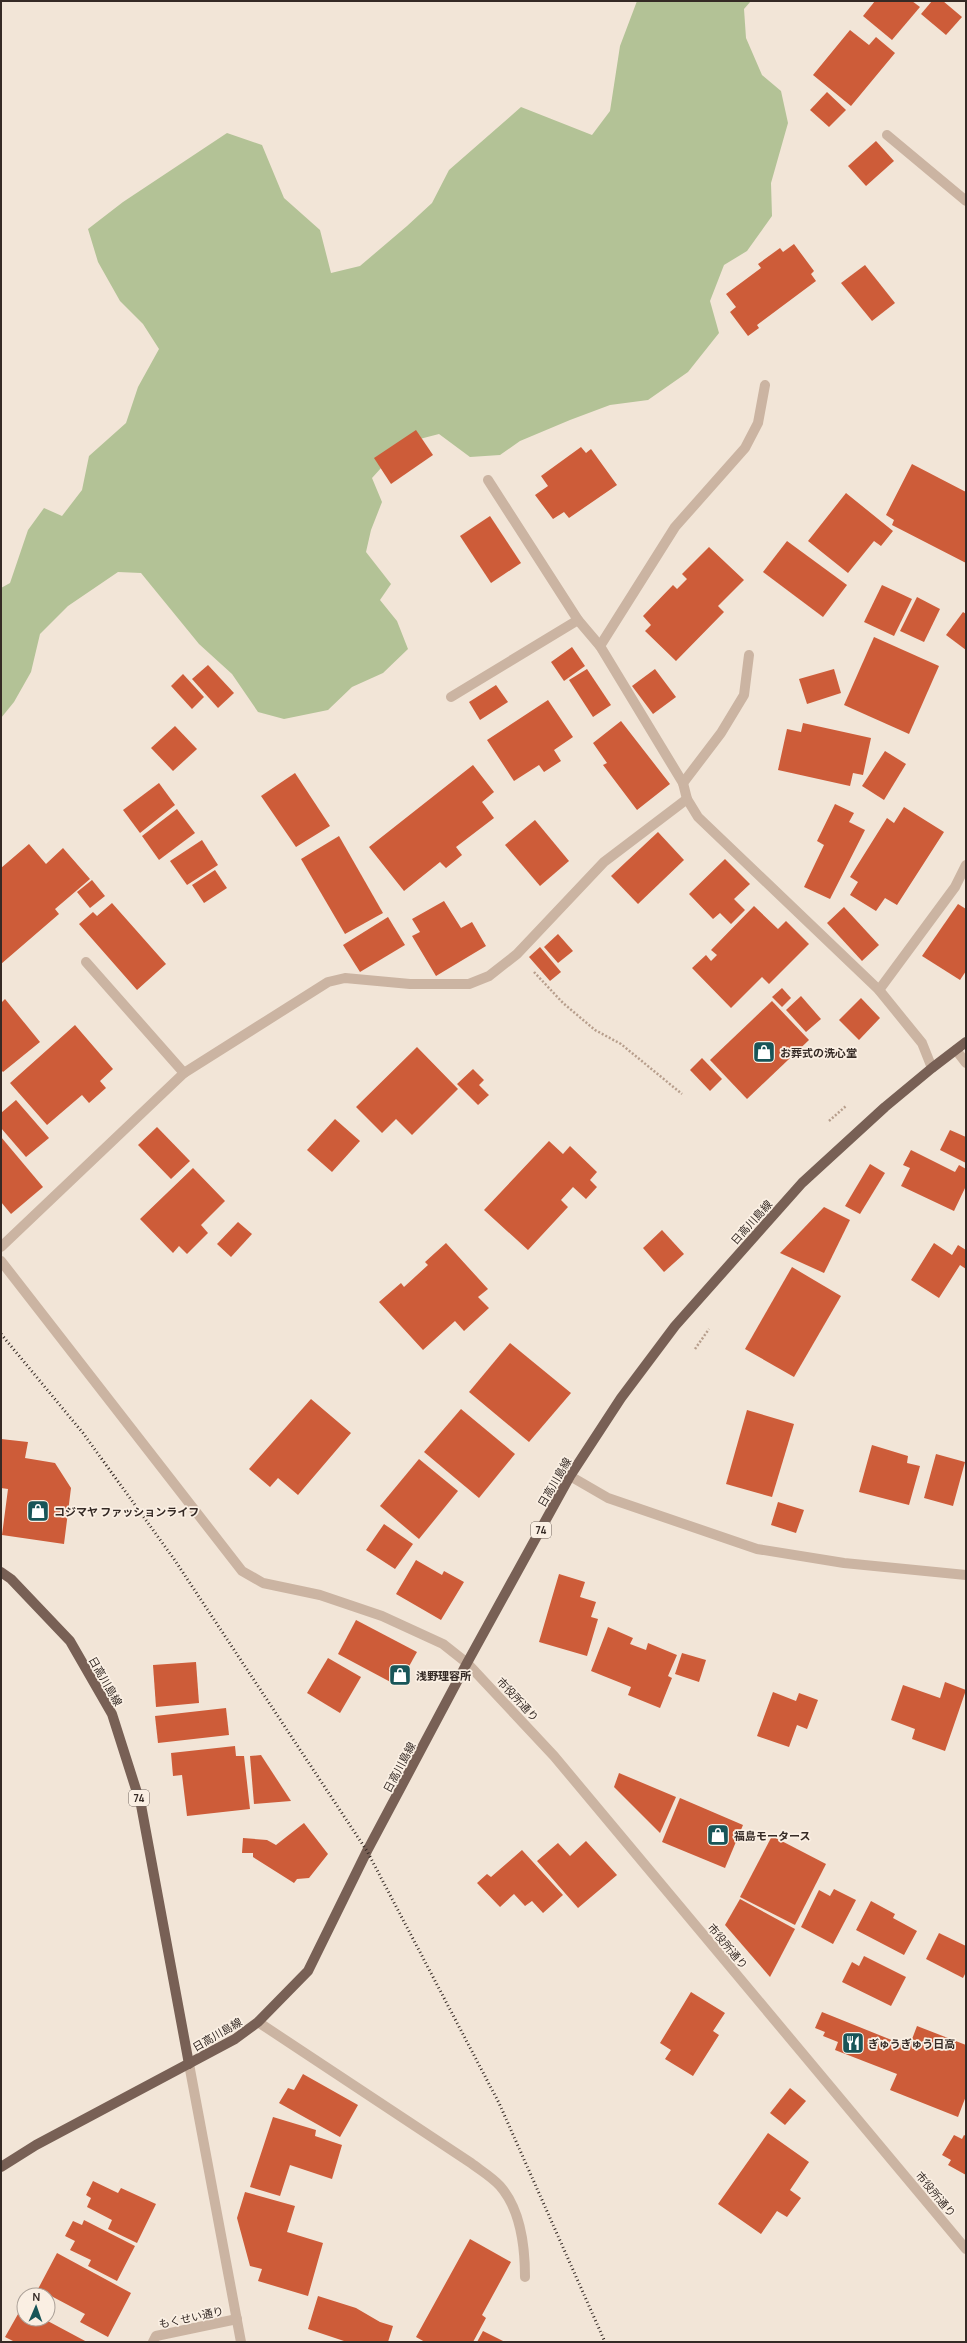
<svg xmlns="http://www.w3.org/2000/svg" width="967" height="2343" font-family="Manrope,'Noto Sans JP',sans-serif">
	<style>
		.green { fill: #b3c296 }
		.building { fill: #cd5c39 }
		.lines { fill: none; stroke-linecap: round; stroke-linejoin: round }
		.path { stroke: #b79e8c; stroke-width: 2.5; stroke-dasharray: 2 2; stroke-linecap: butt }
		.minor { stroke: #cbb4a2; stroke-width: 10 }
		.major { stroke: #786055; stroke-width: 10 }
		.rail { stroke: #352a25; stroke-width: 3; stroke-dasharray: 1 3; stroke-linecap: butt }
		.labels { text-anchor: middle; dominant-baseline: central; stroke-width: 3.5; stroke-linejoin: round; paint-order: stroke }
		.shield { fill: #faefe3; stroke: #70655e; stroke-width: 1 }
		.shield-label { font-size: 10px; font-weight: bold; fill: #352a25 }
		.poi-label { font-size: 11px; font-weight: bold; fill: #352a25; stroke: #faefe3; text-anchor: start }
		.street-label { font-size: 11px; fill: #352a25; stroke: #faefe3 }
	</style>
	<rect width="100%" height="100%" fill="#f2e5d7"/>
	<!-- green -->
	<path class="green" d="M637 1H751L744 9 746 38 762 75 781 91 788 123 771 183 772 216 747 251 724 265 710 301 719 333 688 372 648 400 610 405 570 420 520 441 500 455 470 457 439 434 412 441 392 456 372 478 382 502 371 530 366 552 391 584 380 600 397 621 408 649 383 673 352 687 328 710 284 719 258 712 232 674 199 644 141 573 118 572 68 606 40 634 31 672 14 702 1 718V588L10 583 28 530 44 508 62 516 82 490 89 456 126 423 138 387 159 349 143 324 120 301 98 262 88 229 123 202 227 133 262 145 284 198 320 230 331 273 360 266 407 226 432 203 449 170 521 107 592 135 610 111 620 46Z"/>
	<!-- building -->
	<g class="building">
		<path d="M875 1H912L920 7 892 40 863 16Z"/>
		<path d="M932 1H943L962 17 946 35 921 14Z"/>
		<path d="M850 30 869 45 876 37 895 53 851 106 813 75Z"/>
		<path d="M827 92 846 110 829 127 810 110Z"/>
		<path d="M876 141 894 161 866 186 848 166Z"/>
		<path d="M794 244 814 271 811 274 816 281 757 325 759 328 748 336 730 312 736 307 726 294 761 268 758 264 780 248 783 252Z"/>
		<path d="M865 265 895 303 872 321 841 283Z"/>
		<path d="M416 430 433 455 391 484 374 458Z"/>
		<path d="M581 447 586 453 591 449 617 485 569 518 564 512 553 519 535 495 548 486 541 476Z"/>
		<path d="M912 464 966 492V563L892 525 894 520 886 515Z"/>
		<path d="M846 493 893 531 881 546 874 541 848 573 808 541Z"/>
		<path d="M490 516 521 563 491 583 460 536Z"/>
		<path d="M787 541 847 585 823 617 763 572Z"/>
		<path d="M709 547 744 580 718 606 724 612 676 661 645 631 651 625 643 616 673 585 677 589 687 579 682 574Z"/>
		<path d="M882 585 912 599 894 636 864 622Z"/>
		<path d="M917 597 940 609 924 642 900 631Z"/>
		<path d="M963 612 966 614V650L946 635Z"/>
		<path d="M874 637 939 666 909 734 844 705Z"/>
		<path d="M572 647 585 666 564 681 551 662Z"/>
		<path d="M208 665 234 693 218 708 192 679Z"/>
		<path d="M587 669 611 705 593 717 569 680Z"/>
		<path d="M655 669 676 697 653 714 632 686Z"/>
		<path d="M834 669 841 693 807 704 799 679Z"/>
		<path d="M183 674 204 697 192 709 171 686Z"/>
		<path d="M496 685 508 702 480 720 469 702Z"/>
		<path d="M548 700 573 737 554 750 561 761 544 772 539 765 514 781 487 740Z"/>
		<path d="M621 721 670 784 637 810 603 765 607 763 593 743Z"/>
		<path d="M803 723 871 738 863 775 853 773 850 786 778 770 787 729 801 732Z"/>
		<path d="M175 726 197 749 173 771 151 748Z"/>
		<path d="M885 751 906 764 884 800 862 786Z"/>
		<path d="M473 765 494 792 482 802 494 818 456 847 462 855 446 868 440 862 404 891 369 847Z"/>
		<path d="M295 773 330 826 296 847 261 796Z"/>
		<path d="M159 783 175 805 140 833 123 810Z"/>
		<path d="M835 804 854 813 849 822 865 830 830 899 804 887 824 845 817 841Z"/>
		<path d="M904 807 944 832 897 905 885 898 876 911 850 895 858 882 850 877 887 818 894 823Z"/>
		<path d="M177 809 195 833 159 860 142 836Z"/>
		<path d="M535 820 569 861 540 886 505 845Z"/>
		<path d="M658 832 684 860 638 904 611 876Z"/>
		<path d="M339 836 383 913 345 934 301 859Z"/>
		<path d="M202 840 218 865 187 885 170 861Z"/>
		<path d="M29 844 46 864 63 848 90 879 55 909 59 914 1 964V868Z"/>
		<path d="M725 859 750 884 734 899 745 910 731 924 720 913 713 919 689 894Z"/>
		<path d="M215 870 227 888 204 903 192 885Z"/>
		<path d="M92 880 105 896 90 908 77 892Z"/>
		<path d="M444 901 461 928 472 922 486 946 436 976 412 936 420 932 412 919Z"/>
		<path d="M112 903 166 964 137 990 79 924 93 912 97 916Z"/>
		<path d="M958 904 966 909V971L960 980 922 956Z"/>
		<path d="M754 906 778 929 786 921 809 944 769 984 762 977 731 1008 692 968 706 955 711 961 717 955 711 950Z"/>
		<path d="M844 907 879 945 862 961 827 923Z"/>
		<path d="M388 917 405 945 360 972 343 945Z"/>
		<path d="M558 934 573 951 558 963 544 947Z"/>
		<path d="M540 947 561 972 550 981 529 957Z"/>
		<path d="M782 988 791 998 782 1007 772 997Z"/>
		<path d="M801 996 821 1019 806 1032 786 1010Z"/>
		<path d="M861 998 880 1018 859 1040 839 1020Z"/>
		<path d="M5 999 40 1042 3 1072 1 1070V1003Z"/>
		<path d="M772 1001 809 1040 747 1099 710 1060Z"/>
		<path d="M75 1025 113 1069 100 1081 106 1088 89 1103 82 1095 47 1125 10 1083Z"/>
		<path d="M417 1047 458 1089 412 1135 396 1119 382 1133 356 1107Z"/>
		<path d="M702 1058 722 1079 710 1091 690 1070Z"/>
		<path d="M473 1069 484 1080 479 1085 489 1095 478 1105 457 1084Z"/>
		<path d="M16 1100 49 1138 26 1157 1 1128V1113Z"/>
		<path d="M335 1119 360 1141 332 1172 307 1150Z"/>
		<path d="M157 1127 190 1161 171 1179 138 1145Z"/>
		<path d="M950 1130 966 1137V1163L940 1150Z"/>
		<path d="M1 1137 43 1187 11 1214 1 1202Z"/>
		<path d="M549 1141 563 1154 570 1146 597 1172 590 1180 597 1187 586 1199 573 1187 561 1200 568 1207 528 1250 484 1210Z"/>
		<path d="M911 1150 955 1172 959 1165 966 1169V1186L954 1211 901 1186 910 1168 903 1165Z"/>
		<path d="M870 1164 885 1173 860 1214 845 1206Z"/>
		<path d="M193 1168 225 1201 201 1225 208 1233 187 1254 179 1246 173 1253 140 1219Z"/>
		<path d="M824 1207 850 1220 824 1273 780 1253Z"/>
		<path d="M238 1222 252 1234 231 1257 217 1244Z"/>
		<path d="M662 1230 684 1254 664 1272 643 1248Z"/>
		<path d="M446 1243 488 1289 478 1297 489 1308 464 1331 455 1321 423 1350 379 1302 401 1283 404 1287 428 1265 425 1262Z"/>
		<path d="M934 1243 952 1255 958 1245 966 1250V1269L960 1265 939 1298 911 1280Z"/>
		<path d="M792 1267 841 1296 794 1377 745 1349Z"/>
		<path d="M510 1343 571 1393 529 1442 469 1392Z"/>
		<path d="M311 1399 351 1433 298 1495 278 1478 270 1487 249 1469Z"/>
		<path d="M461 1409 515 1454 479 1498 424 1452Z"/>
		<path d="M747 1410 794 1424 772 1497 726 1484Z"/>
		<path d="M1 1439 28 1442 25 1458 55 1463 71 1488 64 1544 2 1535 8 1489 1 1488Z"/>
		<path d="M872 1445 908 1456 907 1463 920 1466 909 1505 859 1492Z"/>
		<path d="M936 1454 965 1462 953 1506 924 1498Z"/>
		<path d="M419 1459 458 1491 419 1539 380 1506Z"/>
		<path d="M778 1502 804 1510 796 1533 771 1525Z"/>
		<path d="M384 1524 413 1544 395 1569 366 1550Z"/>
		<path d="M416 1560 442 1575 444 1571 464 1582 441 1620 396 1594Z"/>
		<path d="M559 1574 585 1582 580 1597 596 1602 591 1617 598 1619 587 1656 539 1642Z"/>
		<path d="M356 1620 417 1652 398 1686 338 1654Z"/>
		<path d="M608 1627 633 1638 630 1644 646 1650 648 1643 677 1655 668 1676 672 1678 660 1708 628 1695 631 1687 591 1671Z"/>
		<path d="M682 1653 706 1660 699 1682 675 1674Z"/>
		<path d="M328 1658 361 1677 340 1713 307 1693Z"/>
		<path d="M196 1662 199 1703 156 1707 153 1665Z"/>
		<path d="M945 1682 966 1690 945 1751 912 1739 915 1729 891 1720 903 1685 940 1698Z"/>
		<path d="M773 1692 796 1701 799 1693 818 1700 807 1729 797 1725 789 1747 757 1736Z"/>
		<path d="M226 1708 229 1735 158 1743 155 1716Z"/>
		<path d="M235 1746 236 1756H244L250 1809 187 1816 182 1775 173 1776 171 1753Z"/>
		<path d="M261 1755 291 1801 254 1804 250 1756Z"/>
		<path d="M619 1773 676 1797 660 1833 614 1787Z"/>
		<path d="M680 1798 743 1825 725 1868 662 1842Z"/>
		<path d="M304 1823 328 1854 309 1878 297 1879 294 1883 253 1857V1853H242L243 1838 267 1840 276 1845Z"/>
		<path d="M772 1836 826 1864 795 1925 740 1897Z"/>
		<path d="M586 1841 617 1875 578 1908 537 1861 558 1843 570 1856Z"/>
		<path d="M522 1850 563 1895 543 1913 532 1901 525 1906 514 1894 500 1907 477 1883 487 1874 491 1877Z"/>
		<path d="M834 1889 856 1900 833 1944 801 1927 819 1890 830 1896Z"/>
		<path d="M740 1899 795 1929 770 1977 725 1925Z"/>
		<path d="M871 1901 895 1914 893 1918 917 1931 904 1955 856 1930Z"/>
		<path d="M939 1933 966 1946V1972L963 1978 926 1959Z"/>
		<path d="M864 1956 906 1977 891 2006 842 1982 852 1962 859 1966Z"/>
		<path d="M691 1992 725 2013 713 2031 719 2035 693 2076 665 2059 671 2050 660 2043Z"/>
		<path d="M822 2012 909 2047 917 2026 966 2045V2096L958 2117 890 2090 897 2074 835 2050 838 2042 823 2036 825 2032 815 2028Z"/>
		<path d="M303 2074 358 2105 340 2137 279 2103 288 2088 294 2090Z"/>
		<path d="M790 2088 806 2101 785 2125 770 2113Z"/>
		<path d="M273 2117 316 2130 315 2136 342 2145 332 2179 290 2165 280 2196 250 2187Z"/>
		<path d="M768 2133 809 2162 790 2190 801 2198 787 2217 777 2211 761 2234 718 2204Z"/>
		<path d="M954 2135 962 2139 964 2135 966 2136V2175L948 2165 951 2160 942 2155Z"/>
		<path d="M93 2181 118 2193 121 2188 156 2204 137 2243 108 2229 112 2220 87 2207 91 2198 86 2195Z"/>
		<path d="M245 2192 295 2206 287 2232 323 2243 308 2296 258 2281 262 2269 250 2266 237 2218Z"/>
		<path d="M84 2220 135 2246 117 2281 88 2266 91 2260 70 2250 75 2241 65 2236 73 2221 82 2225Z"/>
		<path d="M470 2239 511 2262 482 2315 486 2318 473 2342H425L416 2337Z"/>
		<path d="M57 2253 131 2293 108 2337 80 2322 85 2314 38 2289Z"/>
		<path d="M318 2296 356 2308 380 2322 393 2326 388 2342H347L308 2329Z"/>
		<path d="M22 2307 24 2308V2319H44L87 2342H15L5 2337Z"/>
		<path d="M483 2331 505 2342H477Z"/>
	</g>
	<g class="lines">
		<!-- path -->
		<g class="path">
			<path d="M534 972 563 1003 595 1030 621 1044 682 1094"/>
			<path d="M829 1121 846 1106"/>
			<path d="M695 1349 709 1329"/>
		</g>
		<!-- minor -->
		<g class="minor">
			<path d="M887 135 966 201"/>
			<path d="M488 480 578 620 600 646 683 783 687 799 698 817 879 990 922 1043 932 1068"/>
			<path d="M600 646 675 527 745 448 758 423 765 385"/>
			<path d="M451 697 578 620"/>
			<path d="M683 783 721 733 744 695 749 655"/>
			<path d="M86 962 184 1073"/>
			<path d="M879 990 955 887 966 865"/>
			<path d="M956 1050 966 1063"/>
			<path d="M1 1247 184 1073 328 982 345 978 410 984H469L489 976 517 954 604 862 687 799"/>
			<path d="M1 1261 242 1571 263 1583 320 1595 382 1616 443 1644 467 1663 554 1756 966 2249"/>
			<path d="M570 1476 608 1498 757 1549 844 1563 966 1575"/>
			<path d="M258 2022 471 2163C480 2170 492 2177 500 2186 521 2210 525 2247 525 2277"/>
			<path d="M189 2064 241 2342"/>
			<path d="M153 2342 156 2336 237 2319"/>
		</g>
		<!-- major -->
		<g class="major">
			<path d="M1 1572 11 1579 70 1641 112 1714 141 1805 189 2064"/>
			<path d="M1 2167 36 2145 235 2039 258 2022 308 1971 367 1851 467 1663 570 1476 621 1398 675 1326 802 1183 885 1107 932 1068 966 1042"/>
		</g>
		<!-- rail -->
		<path class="rail" d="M1 1334 83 1433 174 1559 367 1851 499 2103 605 2342"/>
	</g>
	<!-- icons -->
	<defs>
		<g id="shop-square" transform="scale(1.15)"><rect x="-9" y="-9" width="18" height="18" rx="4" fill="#185558" stroke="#faefe3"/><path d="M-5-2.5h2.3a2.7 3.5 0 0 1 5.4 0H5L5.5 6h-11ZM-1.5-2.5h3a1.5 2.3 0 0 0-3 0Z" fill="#fff"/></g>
		<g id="restaurant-square" transform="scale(1.15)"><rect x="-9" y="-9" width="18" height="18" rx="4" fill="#185558" stroke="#faefe3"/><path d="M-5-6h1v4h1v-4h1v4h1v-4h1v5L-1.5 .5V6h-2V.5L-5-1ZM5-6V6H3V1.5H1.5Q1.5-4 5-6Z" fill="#fff"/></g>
	</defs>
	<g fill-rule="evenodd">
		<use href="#shop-square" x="764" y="1052"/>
		<use href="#shop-square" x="38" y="1511"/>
		<use href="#shop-square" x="400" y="1675"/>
		<use href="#shop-square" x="718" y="1835"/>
		<use href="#restaurant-square" x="853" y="2043"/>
	</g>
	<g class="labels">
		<!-- shield labels -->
		<g class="shield">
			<rect x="531" y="1522" width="20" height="16" rx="3"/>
			<rect x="129" y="1790" width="20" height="16" rx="3"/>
		</g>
		<g class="shield-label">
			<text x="541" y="1530">74</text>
			<text x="139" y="1798">74</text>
		</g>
		<!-- poi labels -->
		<g class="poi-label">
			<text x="780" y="1052">お葬式の洗心堂</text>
			<text x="54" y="1511">コジマヤ ファッションライフ</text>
			<text x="416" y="1675">浅野理容所</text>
			<text x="734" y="1835">福島モータース</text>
			<text x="868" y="2043">ぎゅうぎゅう日高</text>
		</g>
		<!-- street labels -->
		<g class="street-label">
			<text transform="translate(751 1222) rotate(-48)">日高川島線</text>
			<text transform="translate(554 1482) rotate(-60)">日高川島線</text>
			<text transform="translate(106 1681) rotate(60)">日高川島線</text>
			<text transform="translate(518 1699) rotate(47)">市役所通り</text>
			<text transform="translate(399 1767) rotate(-62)">日高川島線</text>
			<text transform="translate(728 1946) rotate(50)">市役所通り</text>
			<text transform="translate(217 2034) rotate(-30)">日高川島線</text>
			<text transform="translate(936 2194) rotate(50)">市役所通り</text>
			<text transform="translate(191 2317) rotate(-12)">もくせい通り</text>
		</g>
	</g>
	<!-- border -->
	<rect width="967" height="2343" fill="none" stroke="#352a25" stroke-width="4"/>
	<!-- north arrow -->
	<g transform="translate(36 2307) rotate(2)"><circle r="19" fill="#faefe3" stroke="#aba097"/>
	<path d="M0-3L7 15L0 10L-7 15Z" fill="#185558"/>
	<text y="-6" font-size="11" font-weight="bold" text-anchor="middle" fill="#352a25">N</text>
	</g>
</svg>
